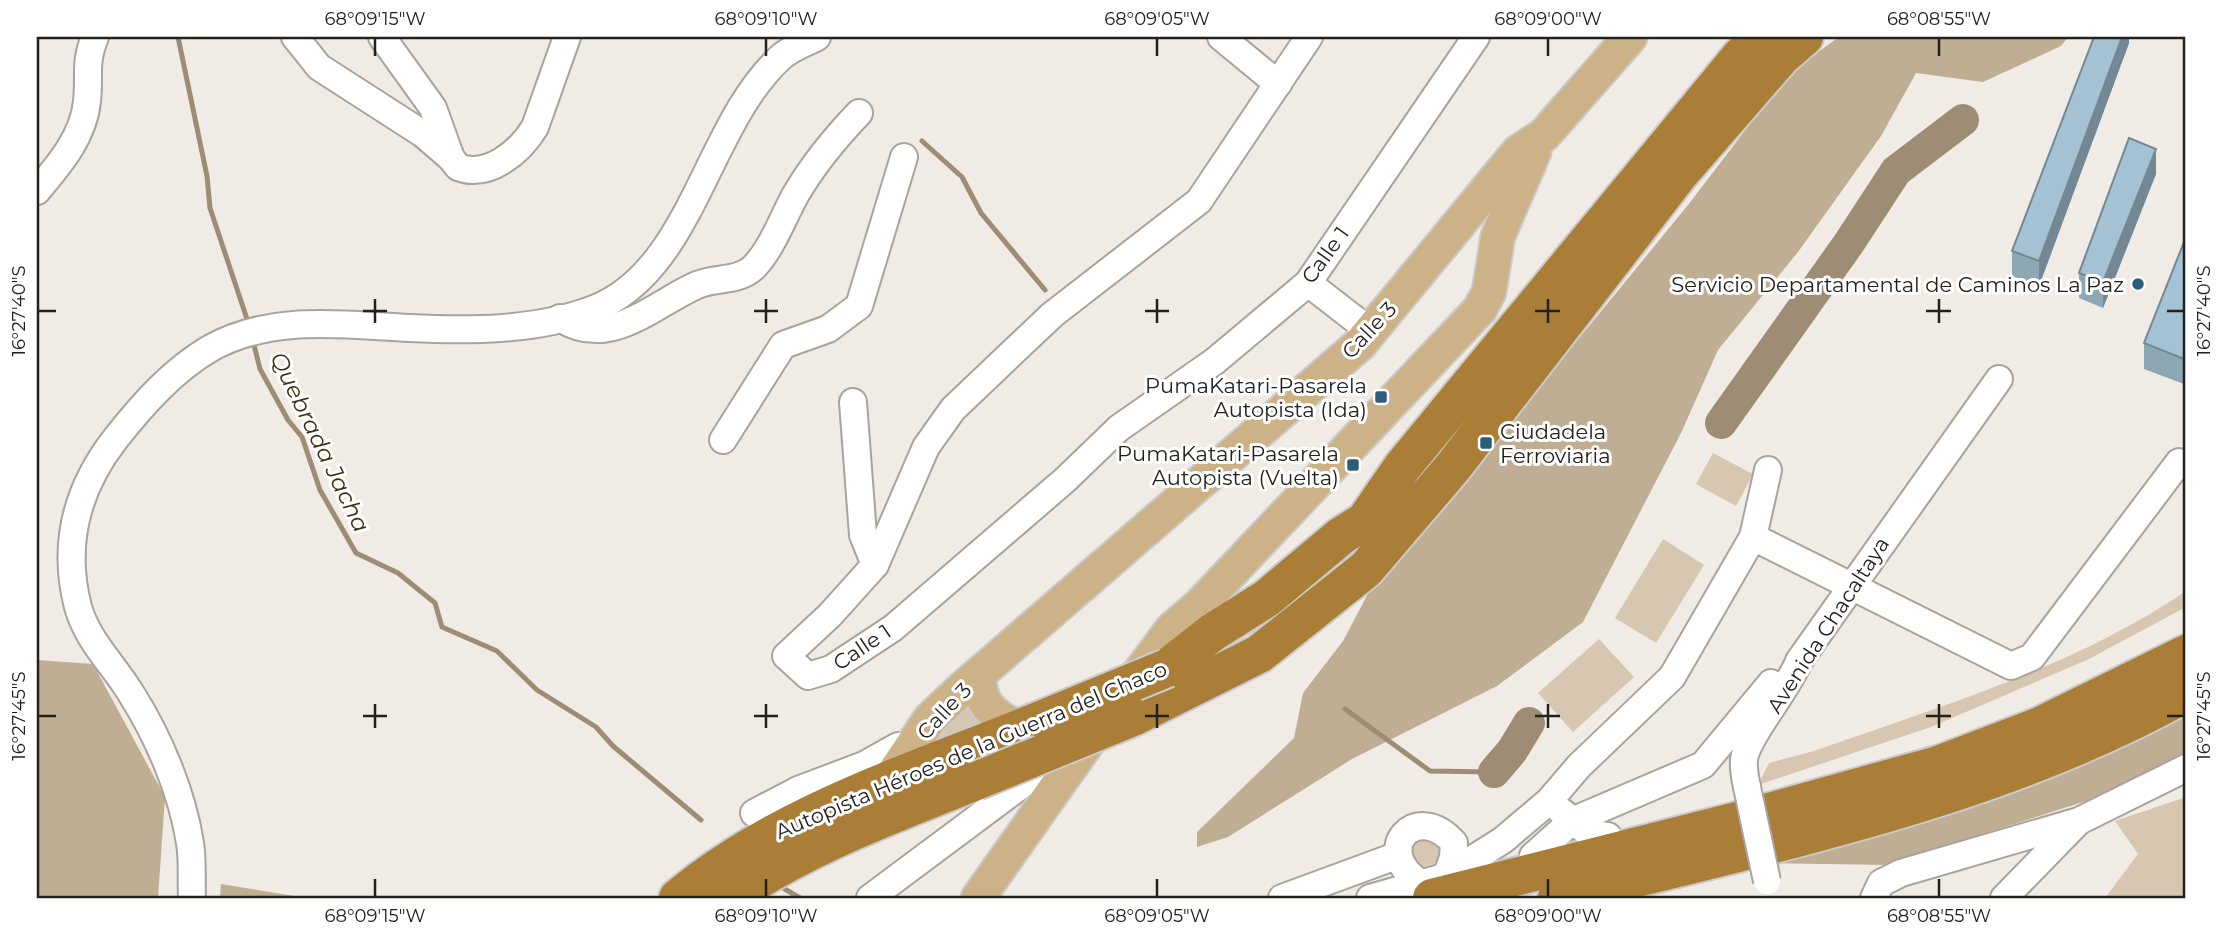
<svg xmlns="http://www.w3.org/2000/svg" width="2223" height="935" font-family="Montserrat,sans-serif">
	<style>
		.green { fill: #d7c7b1 }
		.forest { fill: #bfad94 }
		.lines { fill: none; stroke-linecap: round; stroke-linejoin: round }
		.stream { stroke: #9e8d74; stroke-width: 5 }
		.river { stroke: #9e8d74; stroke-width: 32 }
		.minor-casing { stroke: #a8a39d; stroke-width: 30 }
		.major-casing { stroke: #cacac9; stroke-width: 37 }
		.highway-casing { stroke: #cacac9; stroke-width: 42 }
		.minor { stroke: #fff; stroke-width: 26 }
		.major { stroke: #ccb286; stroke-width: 33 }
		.highway { stroke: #aa7e36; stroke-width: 38 }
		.minor-bridge-casing { stroke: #a8a39d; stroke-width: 30; stroke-linecap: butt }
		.highway-bridge-casing { stroke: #cacac9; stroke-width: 42; stroke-linecap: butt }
		.minor-bridge { stroke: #fff; stroke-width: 26 }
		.highway-bridge { stroke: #aa7e36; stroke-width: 38 }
		.wall { fill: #8da7b5 }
		.shaded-wall { fill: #738894 }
		.building { fill: #a4c2d3; stroke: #738894; stroke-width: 2 }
		.ticks { fill: none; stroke: #22211e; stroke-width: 2.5 }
		.poi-dot { fill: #2a5e7a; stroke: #fff; stroke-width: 2.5 }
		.labels { text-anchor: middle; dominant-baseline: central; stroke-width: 6; stroke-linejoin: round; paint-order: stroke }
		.street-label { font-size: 21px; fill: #22211e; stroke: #fff }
		.poi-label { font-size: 21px; fill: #22211e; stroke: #fff; text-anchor: end }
		.water-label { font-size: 23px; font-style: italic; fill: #412d0a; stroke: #fff }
		.neatline { fill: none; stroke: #22211e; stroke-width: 2.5 }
		.ticks-label { font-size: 18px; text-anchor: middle; fill: #22211e }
	</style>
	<rect width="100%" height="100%" fill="#f0ebe4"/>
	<!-- green -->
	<g class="green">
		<path d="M1713 453 1753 474 1736 506 1696 484Z"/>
		<path d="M1663 539 1704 565 1656 643 1615 618Z"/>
		<path d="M2186 591V607L2087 660 1931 727 1758 785 1769 763 1814 751C1940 706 2075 667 2186 591Z"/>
		<path d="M1599 639 1634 677 1573 732 1538 693Z"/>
		<path d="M971 698 989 725 924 752 930 738Z"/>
		<path d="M2186 797V898H2105L2138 854 2115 821Z"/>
		<path d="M1439 837 1442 861 1419 868 1414 865 1409 843 1412 838Z"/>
	</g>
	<!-- forest -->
	<g class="forest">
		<path d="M1839 37H2068L2061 46 1983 82 1916 73 1881 136 1798 252 1718 350 1681 433 1583 622 1497 686 1352 759 1228 837 1197 847V832L1294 738 1303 693 1343 641 1371 588 1423 529 1688 205 1789 73Z"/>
		<path d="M37 660 93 664 165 797 158 898H37Z"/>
		<path d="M2186 712V769L1886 865 1770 863Z"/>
		<path d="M221 884 306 898H220Z"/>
	</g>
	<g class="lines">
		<!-- stream -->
		<g class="stream">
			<path d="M178 37 207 176 210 208 249 325"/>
			<path d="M922 141 962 177 981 213 1045 290"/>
			<path d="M253 341 260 369 288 420 302 437 320 490 356 553 398 573 435 603 442 627 497 651 537 690 596 727 613 746 701 820"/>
			<path d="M1345 709 1430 771 1494 772"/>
			<path d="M778 885 800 898"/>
		</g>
		<!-- river -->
		<g class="river">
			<path d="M1721 423 1849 243 1896 171 1963 120"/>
			<path d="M1494 772 1512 751 1529 723"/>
		</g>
		<!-- minor casing -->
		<g class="minor-casing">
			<g id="minor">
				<path d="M295 37 319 67 423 134 451 158"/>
				<path d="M382 37 433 108 451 158 458 167C488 179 520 152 535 127L567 37"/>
				<path d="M1221 37 1278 84"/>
				<path d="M1309 37 1199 201 1052 315 953 409 926 447 875 565 830 615 786 656 808 676 831 669 893 628 1065 480 1119 428 1215 361 1308 283 1476 37"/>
				<path d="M37 191C59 165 84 136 87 101 90 74 84 64 95 37"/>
				<path d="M1308 283 1370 331"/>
				<path d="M560 318C610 350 652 305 697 285 715 277 737 282 753 268 772 249 783 217 796 194 813 165 836 137 859 113"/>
				<path d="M853 402 863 535 875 565"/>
				<path d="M723 440 783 345 828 329 859 306 904 157"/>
				<path d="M1753 537 2011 666 2032 657 2179 462"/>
				<path d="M1747 787C1745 778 1743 769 1744 759 1747 736 1788 690 1799 661L1999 379"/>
				<path d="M1561 811 1588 833 1608 836"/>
				<path d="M754 813 798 790 864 765 898 746 912 748"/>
				<path d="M1533 856 1572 821 1703 765 1771 683"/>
				<path d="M1446 876 1503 840 1549 801 1579 766 1672 677 1753 537 1768 470"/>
				<path d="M1419 882C1371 849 1417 800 1454 843L1453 858 1446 876"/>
				<path d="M192 898C191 880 193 861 190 843 182 792 159 738 132 695 114 665 88 642 78 607 62 545 76 489 116 438 143 404 173 370 211 348 272 314 343 325 409 328 469 331 537 331 594 309 693 270 706 125 781 57 791 48 806 43 817 37"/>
				<path d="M870 898 1051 763"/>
				<path d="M1282 898 1396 856"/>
				<path d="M1370 898 1458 873"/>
				<path d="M1874 898 1881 883 1901 873 2079 821 2186 768"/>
				<path d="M2004 898 2078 822"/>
			</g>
		</g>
		<!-- major casing -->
		<g class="major-casing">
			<g id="major">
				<path d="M980 674C976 703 996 718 1020 728"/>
				<path d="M1128 688 1172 629 1200 605 1480 309 1489 292 1498 236 1534 152"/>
				<path d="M887 783 930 719 963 688 1360 344 1518 152 1544 135 1630 37"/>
				<path d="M978 898 1100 725"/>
			</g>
		</g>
		<!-- highway casing -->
		<g class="highway-casing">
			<g id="highway">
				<path d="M1167 668 1213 632 1267 598 1341 536 1365 521 1403 466 1740 57 1762 37"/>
				<path d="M1133 717 1259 654 1366 569 1453 467 1680 173 1781 57 1804 37"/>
				<path d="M678 898C782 811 920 770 1043 719"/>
				<path d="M730 898C805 846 891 815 976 781"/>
				<path d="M1432 898 1737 821 1938 765 2040 726 2186 654"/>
				<path d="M1557 898C1770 843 1993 801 2186 693"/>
			</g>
		</g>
		<!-- minor -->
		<use href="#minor" class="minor"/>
		<!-- major -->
		<use href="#major" class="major"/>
		<!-- highway -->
		<use href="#highway" class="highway"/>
		<!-- minor-bridge casing -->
		<g class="minor-bridge-casing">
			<path id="minor-bridge" d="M1747 787 1767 881"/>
		</g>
		<!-- highway-bridge casing -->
		<g class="highway-bridge-casing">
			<g id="highway-bridge">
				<path d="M1043 719 1167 668"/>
				<path d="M976 781 1133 717"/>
			</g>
		</g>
		<!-- minor-bridge -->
		<use href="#minor-bridge" class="minor-bridge"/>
		<!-- highway-bridge -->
		<use href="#highway-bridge" class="highway-bridge"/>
	</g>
	<!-- wall -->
	<g class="wall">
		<path d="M2129 37V43L2039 286 2012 276V251Z"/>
		<path d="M2156 174 2103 308 2079 298V273Z"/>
		<path d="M2186 237V379L2184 384 2144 369V343Z"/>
	</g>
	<!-- shaded-wall -->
	<g class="shaded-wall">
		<path d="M2122 37H2129V43L2039 286V261Z"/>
		<path d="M2156 149V174L2103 308V282Z"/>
		<path d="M2186 354V379L2184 384V359Z"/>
	</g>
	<!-- building -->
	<g class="building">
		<path d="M2094 37H2122L2039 261 2012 251Z"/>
		<path d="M2129 138 2156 149 2103 282 2079 273Z"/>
		<path d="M2186 237V354L2184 359 2144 343Z"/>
	</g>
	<!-- ticks -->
	<path class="ticks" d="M375 38V56M766 38V56M1157 38V56M1548 38V56M1939 38V56M375 299V323M766 299V323M1157 299V323M1548 299V323M1939 299V323M38 311H56M363 311H387M754 311H778M1145 311H1169M1535 311H1560M1926 311H1951M2167 311H2184M375 704V728M766 704V728M1157 704V728M1548 704V728M1939 704V728M38 716H56M363 716H387M754 716H778M1145 716H1169M1535 716H1560M1926 716H1951M2167 716H2184M375 879V897M766 879V897M1157 879V897M1548 879V897M1939 879V897"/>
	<!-- markers -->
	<g class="poi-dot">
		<circle cx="2138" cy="284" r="7"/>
		<rect x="1374" y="390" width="14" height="14" rx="3.5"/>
		<rect x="1479" y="436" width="14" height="14" rx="3.5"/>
		<rect x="1346" y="458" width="14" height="14" rx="3.5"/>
	</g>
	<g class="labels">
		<!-- street labels -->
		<g class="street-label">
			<text transform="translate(1325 255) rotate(-54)">Calle 1</text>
			<text transform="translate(1369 330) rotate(-47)">Calle 3</text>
			<text transform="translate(1828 625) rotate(-57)">Avenida Chacaltaya</text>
			<text transform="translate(862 647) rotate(-34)">Calle 1</text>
			<text transform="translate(944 711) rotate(-47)">Calle 3</text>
			<text transform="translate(971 750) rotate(-23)">Autopista Héroes de la Guerra del Chaco</text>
		</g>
		<!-- poi labels -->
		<g class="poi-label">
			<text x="2124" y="284">Servicio Departamental de Caminos La Paz</text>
			<text x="1367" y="385">PumaKatari-Pasarela<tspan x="1367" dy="24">Autopista (Ida)</tspan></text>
			<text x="1500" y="431" text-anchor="start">Ciudadela<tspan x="1500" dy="24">Ferroviaria</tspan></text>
			<text x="1339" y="453">PumaKatari-Pasarela<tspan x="1339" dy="24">Autopista (Vuelta)</tspan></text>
		</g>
		<!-- water labels -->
		<g class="water-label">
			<text transform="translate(320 442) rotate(64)">Quebrada Jacha</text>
		</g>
	</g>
	<!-- border -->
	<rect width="2223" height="935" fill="none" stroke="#ffffff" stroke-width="77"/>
	<rect x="38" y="38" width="2146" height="859" class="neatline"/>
	<g class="ticks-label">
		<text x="375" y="25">68°09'15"W</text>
		<text x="766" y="25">68°09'10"W</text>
		<text x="1157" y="25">68°09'05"W</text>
		<text x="1548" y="25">68°09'00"W</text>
		<text x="1939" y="25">68°08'55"W</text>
		<text transform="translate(19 311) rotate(-90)" y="6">16°27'40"S</text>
		<text transform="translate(2204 311) rotate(-90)" y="6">16°27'40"S</text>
		<text transform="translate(19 716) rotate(-90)" y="6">16°27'45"S</text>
		<text transform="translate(2204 716) rotate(-90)" y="6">16°27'45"S</text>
		<text x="375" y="922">68°09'15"W</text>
		<text x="766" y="922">68°09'10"W</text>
		<text x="1157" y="922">68°09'05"W</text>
		<text x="1548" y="922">68°09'00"W</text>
		<text x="1939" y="922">68°08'55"W</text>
	</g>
</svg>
